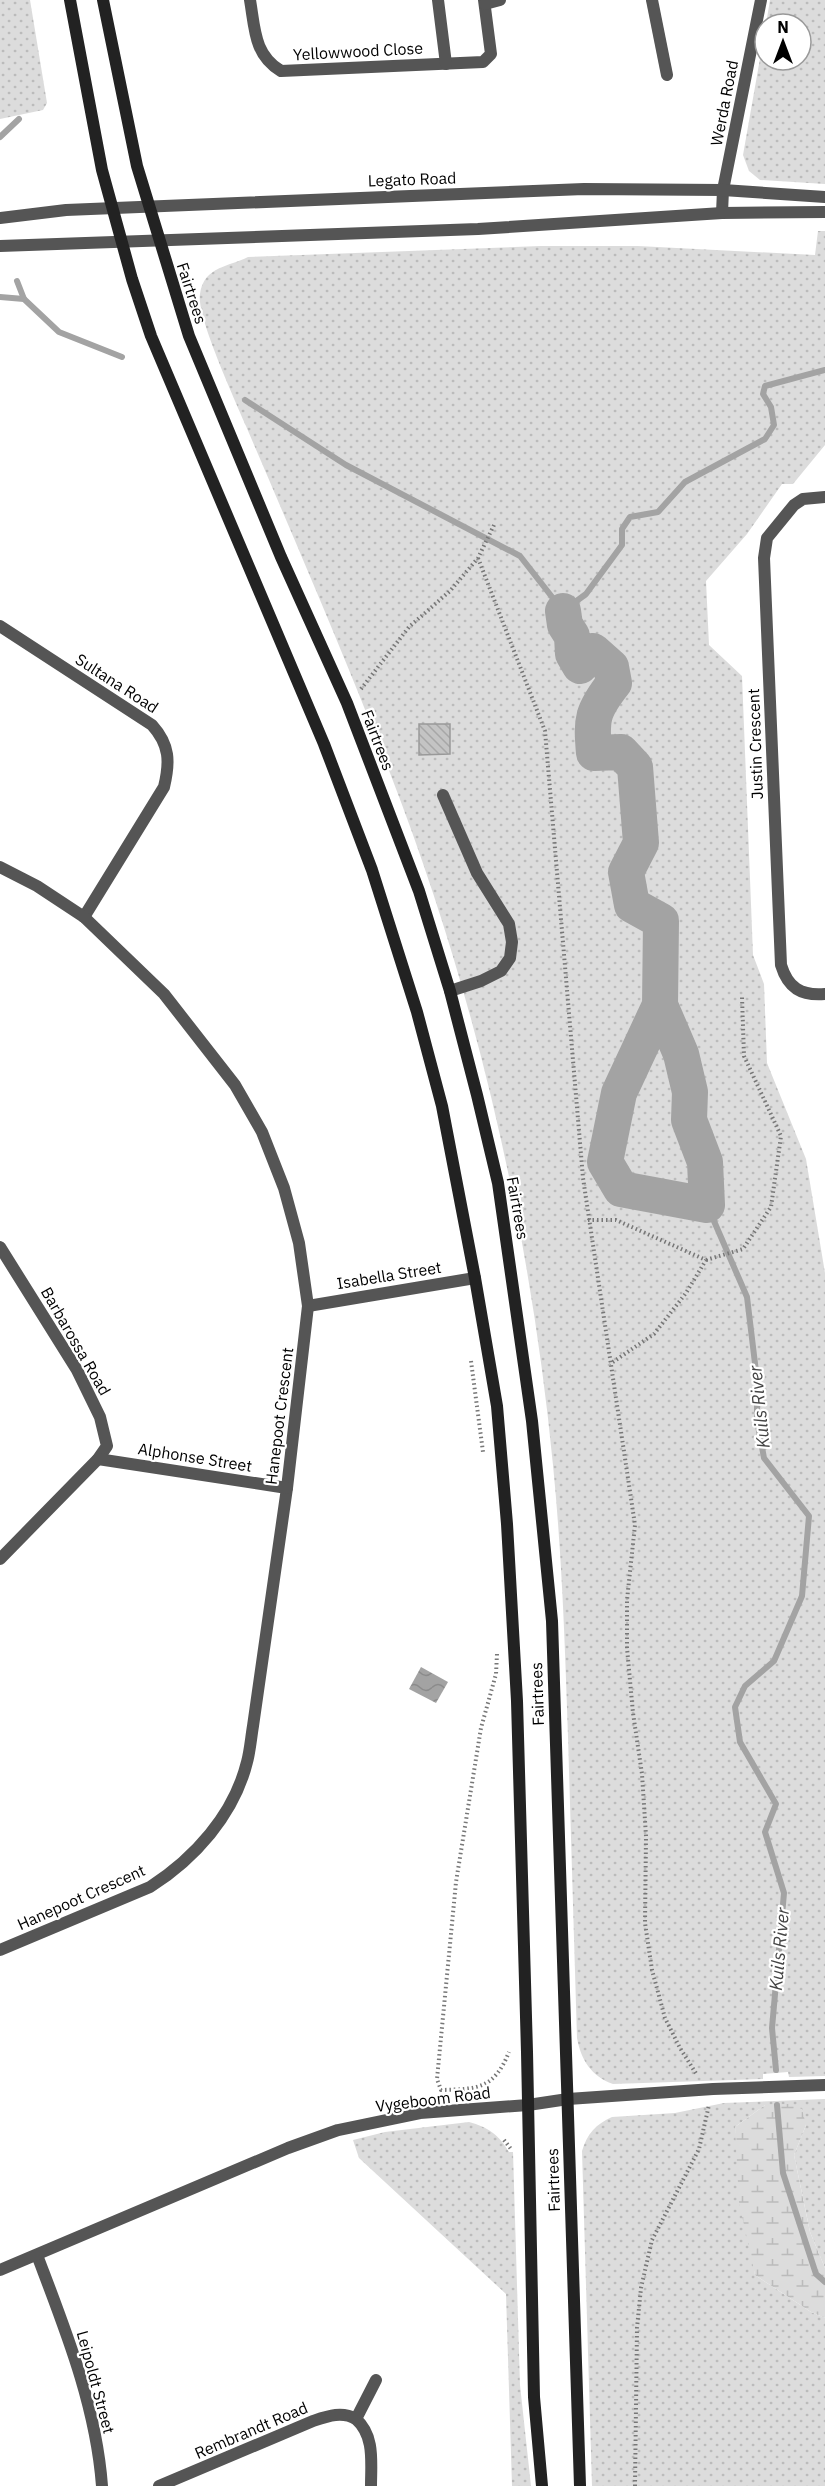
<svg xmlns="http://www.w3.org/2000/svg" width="825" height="2486" font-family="'IBM Plex Sans',sans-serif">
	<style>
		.grass { fill: url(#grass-dots) }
		.wetland { fill: url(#wetland-marsh) }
		.water { fill: url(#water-waves) }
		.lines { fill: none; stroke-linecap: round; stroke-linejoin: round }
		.stream { stroke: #a3a3a3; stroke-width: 6 }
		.river { stroke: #a3a3a3; stroke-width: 36 }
		.building { fill: url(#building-back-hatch); stroke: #999; stroke-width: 1.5 }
		.path { stroke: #777; stroke-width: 4; stroke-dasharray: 1.5 3; stroke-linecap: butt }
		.service { stroke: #555; stroke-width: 12 }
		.minor { stroke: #555; stroke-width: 12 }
		.tertiary { stroke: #555; stroke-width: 12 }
		.secondary { stroke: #222; stroke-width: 12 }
		.labels { text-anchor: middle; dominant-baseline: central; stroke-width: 4.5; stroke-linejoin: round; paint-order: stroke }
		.street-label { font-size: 16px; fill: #000; stroke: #fff }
		.water-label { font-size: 18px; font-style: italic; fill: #444; stroke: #fff }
	</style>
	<defs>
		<pattern id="grass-dots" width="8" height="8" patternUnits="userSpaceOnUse" patternTransform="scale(1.5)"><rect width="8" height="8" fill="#dcdcdc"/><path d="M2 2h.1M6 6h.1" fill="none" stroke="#bbb" stroke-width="1.8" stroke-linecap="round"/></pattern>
		<pattern id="wetland-marsh" width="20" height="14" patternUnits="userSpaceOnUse" patternTransform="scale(1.5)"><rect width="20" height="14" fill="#dcdcdc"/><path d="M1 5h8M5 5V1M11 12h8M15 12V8" fill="none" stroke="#bbb"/></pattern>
		<pattern id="water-waves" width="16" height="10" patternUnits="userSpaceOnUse" patternTransform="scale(1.5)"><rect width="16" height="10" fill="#a3a3a3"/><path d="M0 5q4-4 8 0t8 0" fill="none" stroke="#8b8b8b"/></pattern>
		<pattern id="building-back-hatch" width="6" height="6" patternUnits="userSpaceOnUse" patternTransform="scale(1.5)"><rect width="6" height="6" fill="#c4c4c4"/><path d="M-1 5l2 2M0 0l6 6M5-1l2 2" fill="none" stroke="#a7a7a7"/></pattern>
	</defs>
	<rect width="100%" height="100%" fill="#fff"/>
	<!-- grass -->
	<g class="grass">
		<path d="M0 0H30L47 103 43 110 0 119Z"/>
		<path d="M770 0H825V184L760 180 749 171 743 155 765 30V60H801V24H766Z"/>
		<path d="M818 231H825V445L793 484H782L747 534 706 581 709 645 742 676 753 955 764 984 767 1063 806 1159 825 1273V2076L789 2077 788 2072 763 2074V2079L613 2084C591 2076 581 2060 577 2038 574 1937 571 1837 568 1737 565 1646 562 1556 553 1465 530 1229 476 995 390 773 345 656 295 541 246 426 236 402 196 316 200 294 204 266 229 267 248 257L540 246H638L815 255Z"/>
		<path d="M825 2099V2268L810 2232 794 2155 806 2125 765 2105 735 2127 755 2275 811 2312 825 2318V2486H592L582 2151C587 2134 596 2124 612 2117L675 2113 724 2103Z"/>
		<path d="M469 2122C488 2127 499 2135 509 2152H513L520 2385 531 2486H512L506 2294 359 2158 353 2140 385 2132Z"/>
	</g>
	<!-- wetland -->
	<path class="wetland" d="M789 2104 802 2109 806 2125 794 2155 810 2232 825 2268V2318L811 2312 755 2275 739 2202 735 2127 765 2105Z"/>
	<!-- water -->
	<path class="water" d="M421 1667 448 1682 436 1703 409 1689Z"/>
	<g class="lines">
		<!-- stream -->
		<g class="stream">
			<path d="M0 137 19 119"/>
			<path d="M17 281 24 299"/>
			<path d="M0 297 24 299 59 332 122 357"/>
			<path d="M245 400 346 465 520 556 563 611 586 594 622 545V529L630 517 658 512 685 482 765 439 774 425 771 407 763 394 765 386 825 370"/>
			<path d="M707 1205 747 1297 757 1380V1420L764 1458 809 1516 802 1596 774 1661 745 1686 735 1707 740 1742 776 1804 765 1832 784 1893 772 2028 776 2070"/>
			<path d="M777 2105 783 2173 816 2274 825 2282"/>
		</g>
		<!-- river -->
		<path class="river" d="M563 611 565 625 572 636 573 654 580 666 593 651 611 667 614 683C592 711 591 719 594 753L621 752 635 767 641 843 626 872 632 905 661 921 660 1005 619 1093 605 1162 621 1189 707 1205 705 1162 689 1120 690 1092 681 1054 660 1005"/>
	</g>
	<!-- building -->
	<path class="building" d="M419 724H450V754L419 755Z"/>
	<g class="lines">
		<!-- path -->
		<g class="path">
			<path d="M478 558 545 731 583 1178 635 1525 627 1600V1648L633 1713 642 1774 646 1836 645 1923 652 1970 665 2018 680 2048 697 2075"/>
			<path d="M361 689 409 627 450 591 478 558 494 525"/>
			<path d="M588 1220H616L706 1260 686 1293 654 1334 610 1364"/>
			<path d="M706 1260 743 1249 771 1207 781 1136 744 1056 742 997"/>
			<path d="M471 1361 483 1452"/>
			<path d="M497 1654 496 1674 481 1728 456 1882 437 2079 441 2090C478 2089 494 2089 509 2052"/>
			<path d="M504 2140 511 2149"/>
			<path d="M635 2486 637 2328 641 2288 652 2240 699 2149 709 2105"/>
		</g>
		<!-- service -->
		<g class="service">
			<path d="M652 0 667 75"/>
			<path d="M443 795 477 873 509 924 512 942 510 958 501 971 481 981 450 991"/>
		</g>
		<!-- minor -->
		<g class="minor">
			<path d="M250 0C255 29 254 55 281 71L483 62 491 54 484 0"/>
			<path d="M438 0 446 64"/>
			<path d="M485 4 500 0"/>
			<path d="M722 213 723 190 761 0"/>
			<path d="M825 497 803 499 794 505 767 538 764 558 781 965C788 988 801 996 825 994"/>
			<path d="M0 626 152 725C170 745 170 762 164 787L84 917"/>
			<path d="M0 867 37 886 84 917 164 994 235 1085 262 1132 284 1188 299 1243 308 1306 287 1488 253 1726C251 1738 250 1751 247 1762 234 1815 194 1859 150 1887L0 1950"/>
			<path d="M0 1247 77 1370 100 1417 107 1446 98 1459 0 1559"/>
			<path d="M308 1306 475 1278"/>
			<path d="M98 1459 287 1488"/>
			<path d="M568 2099 713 2089 825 2085"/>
			<path d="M37 2255C65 2329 96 2405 102 2486"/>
			<path d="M159 2486 313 2421C328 2416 342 2411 356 2419"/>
			<path d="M371 2486C371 2462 375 2436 356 2419L376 2380"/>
		</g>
		<!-- tertiary -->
		<g class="tertiary">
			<path d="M0 218 66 210 584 189 723 190 825 197"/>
			<path d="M0 246 478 229 722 213 825 212"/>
			<path d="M0 2270 288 2148 338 2130 420 2113 528 2105 568 2099"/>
		</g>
		<!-- secondary -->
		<g class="secondary">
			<path d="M70 0 102 170 132 279 151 336 324 744 372 870 417 1012 442 1106 475 1278 497 1406 507 1524 517 1701 527 2052 534 2397 542 2486"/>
			<path d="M103 0 137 166 189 336 281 557 347 703 419 891 450 991 477 1095 498 1183 532 1421 552 1621 580 2486"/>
		</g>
	</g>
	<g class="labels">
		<!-- street labels -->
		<g class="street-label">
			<text transform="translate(358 51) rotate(-3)">Yellowwood Close</text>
			<text transform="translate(724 103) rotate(-79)">Werda Road</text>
			<text transform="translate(412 179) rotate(-2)">Legato Road</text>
			<text transform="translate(192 293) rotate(72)">Fairtrees</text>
			<text transform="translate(117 683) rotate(33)">Sultana Road</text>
			<text transform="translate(378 740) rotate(69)">Fairtrees</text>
			<text transform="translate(755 744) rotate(-92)">Justin Crescent</text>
			<text transform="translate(518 1208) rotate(80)">Fairtrees</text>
			<text transform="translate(389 1275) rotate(-9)">Isabella Street</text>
			<text transform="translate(76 1341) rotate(60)">Barbarossa Road</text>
			<text transform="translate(279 1416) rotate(-83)">Hanepoot Crescent</text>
			<text transform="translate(195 1457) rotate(9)">Alphonse Street</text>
			<text transform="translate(537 1694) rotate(-92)">Fairtrees</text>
			<text transform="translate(81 1897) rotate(-24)">Hanepoot Crescent</text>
			<text transform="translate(433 2099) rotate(-7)">Vygeboom Road</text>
			<text transform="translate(553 2180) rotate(-92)">Fairtrees</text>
			<text transform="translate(96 2382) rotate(75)">Leipoldt Street</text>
			<text transform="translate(251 2430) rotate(-23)">Rembrandt Road</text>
		</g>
		<!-- water labels -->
		<g class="water-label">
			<text transform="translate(759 1407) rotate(-96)">Kuils River</text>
			<text transform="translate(779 1949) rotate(-85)">Kuils River</text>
		</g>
	</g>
	<!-- north arrow -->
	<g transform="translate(783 42)"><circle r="28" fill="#ffffff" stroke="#999999" stroke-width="1.5"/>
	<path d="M0-4.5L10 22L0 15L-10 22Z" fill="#000000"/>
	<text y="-9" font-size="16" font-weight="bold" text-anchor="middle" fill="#000000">N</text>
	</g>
</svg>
